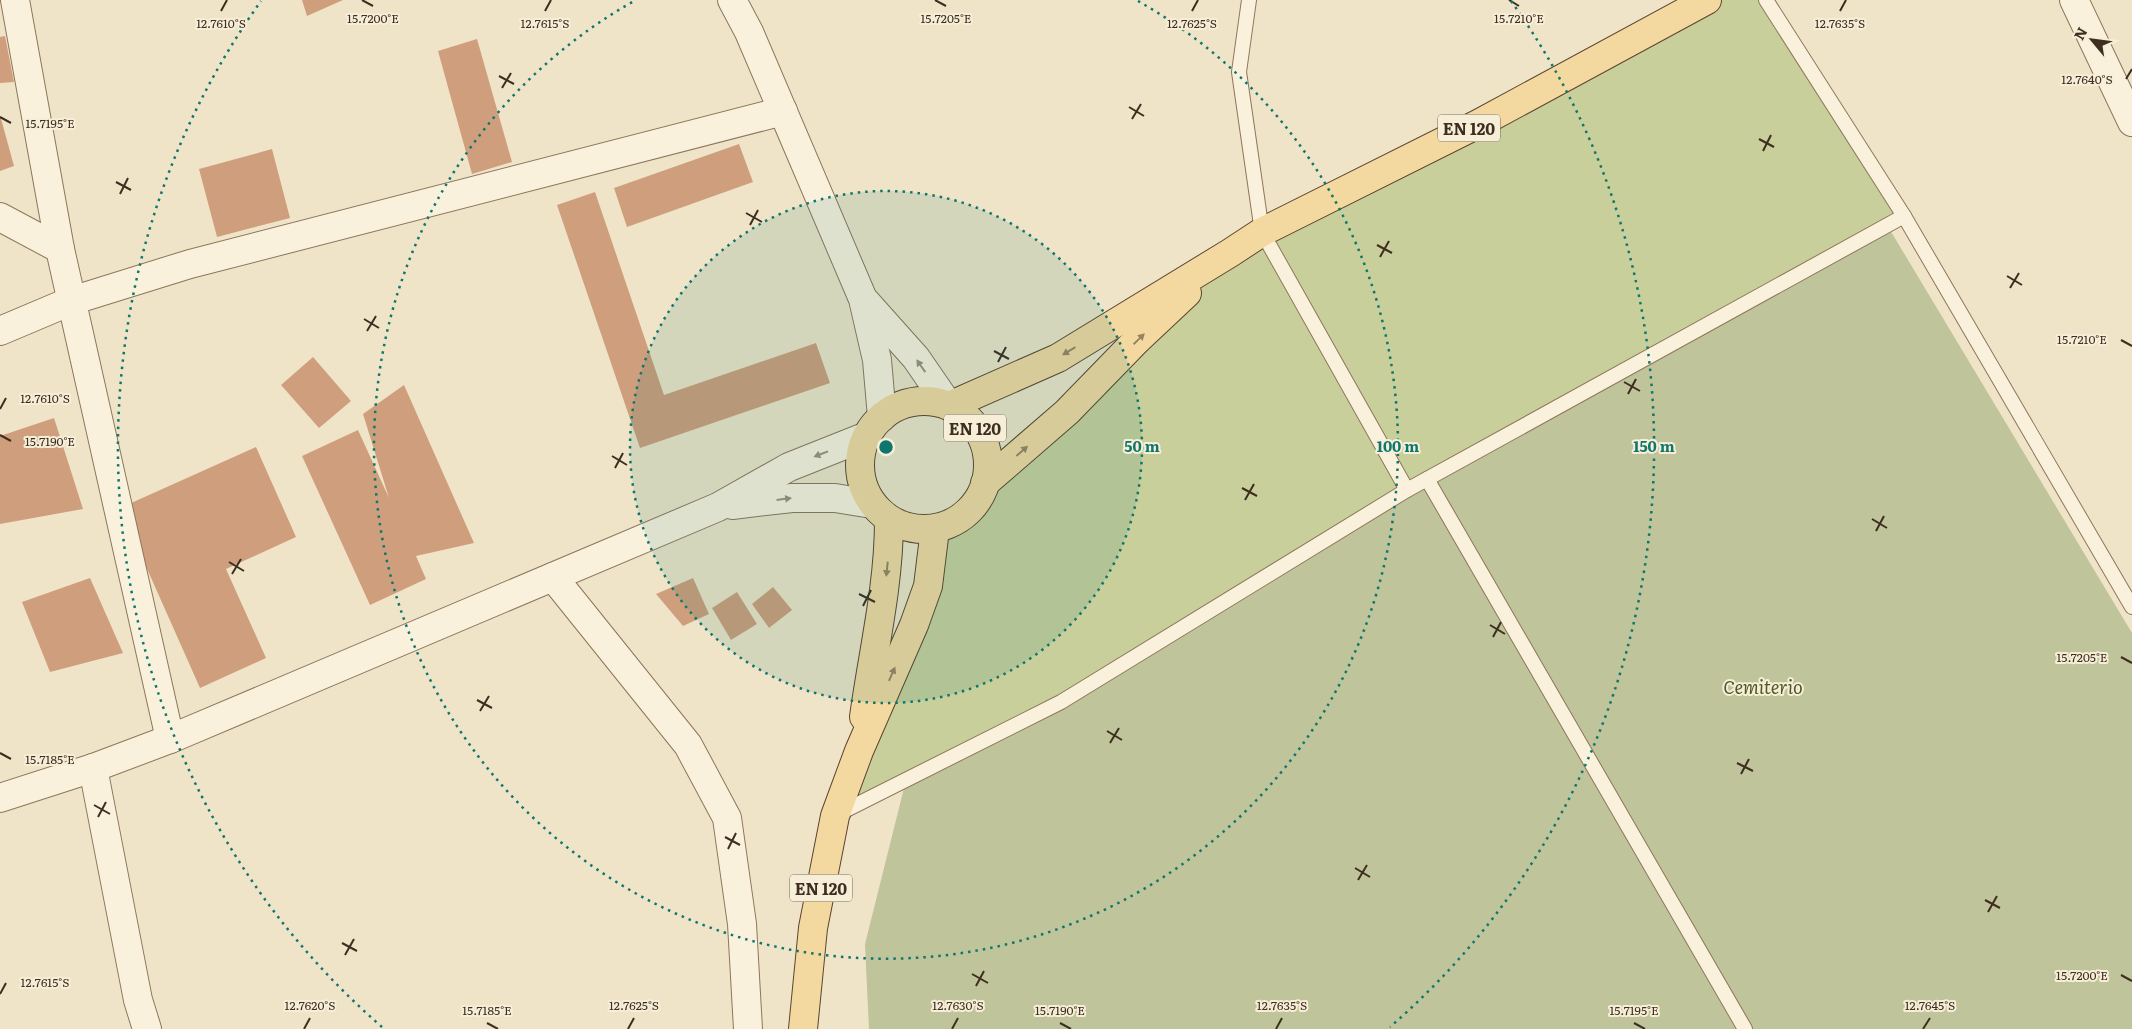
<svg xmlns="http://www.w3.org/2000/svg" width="2132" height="1029" font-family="Literata,serif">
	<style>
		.green { fill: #c9cf9b }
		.cemetery { fill: #bfc49a }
		.building { fill: #cf9f7d }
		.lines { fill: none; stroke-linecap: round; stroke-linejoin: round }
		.service-casing { stroke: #8d765c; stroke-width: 16 }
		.minor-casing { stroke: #8d765c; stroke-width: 30 }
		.tertiary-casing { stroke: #8d765c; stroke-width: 30 }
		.primary-casing { stroke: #5b4430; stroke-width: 30 }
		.service { stroke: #faf1dc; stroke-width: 14 }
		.minor { stroke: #faf1dc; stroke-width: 28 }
		.tertiary { stroke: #faf1dc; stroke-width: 28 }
		.primary { stroke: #f3d9a0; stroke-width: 28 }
		.oneway { fill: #988460 }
		.oneway2 { fill: #9c907e }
		.ticks { fill: none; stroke: #3d2e20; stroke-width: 2 }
		.ring { fill: none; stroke: #0f766e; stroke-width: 2.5; stroke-dasharray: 2.5 5 }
		.labels { text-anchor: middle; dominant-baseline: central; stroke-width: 4; stroke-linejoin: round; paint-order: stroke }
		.shield { fill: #f7eed8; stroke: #756857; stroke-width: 1 }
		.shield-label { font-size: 16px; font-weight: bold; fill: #3d2e20 }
		.park-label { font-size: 18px; font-style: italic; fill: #4d5a26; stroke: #f7eed8 }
		.ticks-label { font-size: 12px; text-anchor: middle; fill: #3d2e20; stroke: #f7eed8; stroke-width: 4; stroke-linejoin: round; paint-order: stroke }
		.centre { fill: #0f766e; stroke: #f7eed8; stroke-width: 2.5 }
		.ring-label { font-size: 15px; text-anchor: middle; font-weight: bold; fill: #0f766e; stroke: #f7eed8; stroke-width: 4; stroke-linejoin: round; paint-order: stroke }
	</style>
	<rect width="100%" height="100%" fill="#f0e4c8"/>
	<!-- green -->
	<path class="green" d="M1707 0H1766L1904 216 1061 702 835 816 935 529C964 517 971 512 985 483L1230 253Z"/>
	<!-- cemetery -->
	<path class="cemetery" d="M1887 225 2132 633V1029H869L865 944 906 780 1061 702 1407 490Z"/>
	<!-- building -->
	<g class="building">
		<path d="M302 0H343L307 16Z"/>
		<path d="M5 36 14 82 0 83V37Z"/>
		<path d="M477 39 512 162 472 174 438 51Z"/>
		<path d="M0 115 14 166 0 171Z"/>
		<path d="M739 144 753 182 627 227 614 188Z"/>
		<path d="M272 149 290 218 217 237 199 169Z"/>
		<path d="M595 192 664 395 816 343 830 383 640 448 557 205Z"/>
		<path d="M313 357 351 401 319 428 281 385Z"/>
		<path d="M404 385 474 543 416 556 426 579 370 605 302 456 358 430 389 498 363 414Z"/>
		<path d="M54 418 83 509 0 524V436Z"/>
		<path d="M256 447 296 537 226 569 266 658 200 688 120 508Z"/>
		<path d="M90 578 123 653 50 672 22 602Z"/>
		<path d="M693 578 709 614 683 626 656 594Z"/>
		<path d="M773 587 792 610 769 628 752 604Z"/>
		<path d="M737 592 757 624 731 640 712 608Z"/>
	</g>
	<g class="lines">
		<!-- service casing -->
		<g class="service-casing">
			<g id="service">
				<path d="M1249 0 1239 72 1262 232 1407 490"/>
				<path d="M1766 0 1904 216 2132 607"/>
				<path d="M1427 479 1745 1029"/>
				<path d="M838 814 1061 702 1407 490 1904 216"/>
			</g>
		</g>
		<!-- minor casing -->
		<g class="minor-casing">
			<g id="minor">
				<path d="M15 0 60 249 170 739"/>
				<path d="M732 0 749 32 863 299 877 360 882 417"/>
				<path d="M2074 0 2132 122"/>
				<path d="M0 217 60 249"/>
				<path d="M866 302 916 358 949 406"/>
				<path d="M0 331 71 301 190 264 783 111"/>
				<path d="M553 577 688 745 727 818 742 924 748 1029"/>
				<path d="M93 768 138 1000 147 1029"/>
			</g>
		</g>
		<!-- tertiary casing -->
		<g class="tertiary-casing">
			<g id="tertiary">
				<path d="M732 505 792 498H835L872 504"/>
				<path d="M0 798 93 768 170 739 718 507 789 467 867 436"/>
			</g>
		</g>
		<!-- primary casing -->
		<g class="primary-casing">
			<g id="primary">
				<circle cx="924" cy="465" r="64"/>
				<path d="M949 406 1058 358 1230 253 1262 232 1478 124 1707 0"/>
				<path d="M985 483 1067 412 1137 340 1187 293"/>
				<path d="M864 717C873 651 889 587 889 520"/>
				<path d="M803 1029 813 928 835 816 859 751 914 625 928 586 935 529"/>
			</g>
		</g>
		<!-- service -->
		<use href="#service" class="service"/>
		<!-- minor -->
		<use href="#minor" class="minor"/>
		<!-- tertiary -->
		<use href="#tertiary" class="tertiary"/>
		<!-- primary -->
		<use href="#primary" class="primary"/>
	</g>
	<!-- one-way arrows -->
	<defs><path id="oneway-solid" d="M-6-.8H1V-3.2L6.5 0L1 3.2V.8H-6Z" transform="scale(1.25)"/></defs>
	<g class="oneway">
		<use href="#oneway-solid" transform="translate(1139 339) rotate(-44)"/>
		<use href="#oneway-solid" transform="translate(1069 351) rotate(149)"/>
		<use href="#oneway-solid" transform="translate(1022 451) rotate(-41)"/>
		<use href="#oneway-solid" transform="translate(887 569) rotate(96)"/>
		<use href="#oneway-solid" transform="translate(892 674) rotate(-66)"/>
	</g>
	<g class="oneway2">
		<use href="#oneway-solid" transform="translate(921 366) rotate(-125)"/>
		<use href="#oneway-solid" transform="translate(821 454) rotate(159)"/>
		<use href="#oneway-solid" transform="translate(784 499) rotate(-7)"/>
	</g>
	<!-- ticks -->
	<path class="ticks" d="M362 0 373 6M935 0 946 6M1509 0 1519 6M221 11 227 0M545 11 551 0M1192 11 1198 0M1840 11 1846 0M499 76 514 84M2126 79 2132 69M502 88 511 73M1129 107 1144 116M0 117 11 123M1132 119 1141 104M1759 139 1774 147M1763 151 1771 135M116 182 131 190M120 194 128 178M746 213 762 222M750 225 758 210M1377 245 1392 253M1380 257 1389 241M2007 276 2022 285M2010 288 2019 273M364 319 379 328M367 331 376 316M2121 340 2132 346M994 351 1009 359M998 362 1006 347M1624 382 1640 391M1628 394 1636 379M0 409 6 398M0 435 11 441M612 456 627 465M615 468 623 453M1242 488 1257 496M1245 500 1254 484M1872 519 1887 528M1876 531 1884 516M229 562 244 571M232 574 241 559M859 594 875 602M863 606 871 590M1490 625 1505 634M1493 637 1501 622M2121 657 2132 663M477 700 492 708M480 711 489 696M1107 731 1122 740M1110 743 1119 728M0 753 11 759M1737 763 1753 771M1741 774 1749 759M94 805 110 814M98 817 106 802M725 837 740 845M728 849 736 833M1355 868 1370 877M1358 880 1367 865M1985 900 2000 908M1988 912 1997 896M342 943 357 951M345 955 354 939M972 974 988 983M2121 975 2132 981M976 986 984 971M0 994 6 983M487 1023 498 1029M1060 1023 1071 1029M1634 1023 1645 1029M304 1029 310 1018M628 1029 634 1018M952 1029 958 1018M1276 1029 1282 1018M1923 1029 1930 1018"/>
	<!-- distance rings -->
	<circle cx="886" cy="447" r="256" fill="#0f766e" fill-opacity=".12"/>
	<g class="ring">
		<circle cx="886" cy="447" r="256"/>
		<path d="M1138 1A512 512 0 1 1 634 1"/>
		<path d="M382 1027A768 768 0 0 1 261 1M1511 1A768 768 0 0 1 1390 1027"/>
	</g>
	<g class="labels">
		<!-- shield labels -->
		<g class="shield">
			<rect x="1438" y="114.5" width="62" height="27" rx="4"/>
			<rect x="944" y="414.5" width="62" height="27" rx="4"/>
			<rect x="790" y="874.5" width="62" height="27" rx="4"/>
		</g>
		<g class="shield-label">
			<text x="1469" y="128">EN 120</text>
			<text x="975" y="428">EN 120</text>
			<text x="821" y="888">EN 120</text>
		</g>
		<!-- park labels -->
		<g class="park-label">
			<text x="1763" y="686">Cemiterio</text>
		</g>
	</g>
	<g class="ticks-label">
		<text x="946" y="23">15.7205°E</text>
		<text x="373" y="23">15.7200°E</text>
		<text x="1519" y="23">15.7210°E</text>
		<text x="221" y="28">12.7610°S</text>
		<text x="545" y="28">12.7615°S</text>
		<text x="1192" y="28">12.7625°S</text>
		<text x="1840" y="28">12.7635°S</text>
		<text x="2087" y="84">12.7640°S</text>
		<text x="50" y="128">15.7195°E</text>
		<text x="2082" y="344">15.7210°E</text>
		<text x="45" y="403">12.7610°S</text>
		<text x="50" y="446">15.7190°E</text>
		<text x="2082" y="662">15.7205°E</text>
		<text x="50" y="764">15.7185°E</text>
		<text x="2082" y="980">15.7200°E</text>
		<text x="45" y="987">12.7615°S</text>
		<text x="310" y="1010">12.7620°S</text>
		<text x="634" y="1010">12.7625°S</text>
		<text x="958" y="1010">12.7630°S</text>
		<text x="1282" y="1010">12.7635°S</text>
		<text x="1930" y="1010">12.7645°S</text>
		<text x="487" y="1015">15.7185°E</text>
		<text x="1060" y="1015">15.7190°E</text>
		<text x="1634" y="1015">15.7195°E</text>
	</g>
	<circle cx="886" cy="447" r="8" class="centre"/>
	<g class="ring-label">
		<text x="1142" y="452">50 m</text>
		<text x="1398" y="452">100 m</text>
		<text x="1654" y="452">150 m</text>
	</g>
	<!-- north arrow -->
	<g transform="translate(2092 40) rotate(299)" stroke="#f7eed8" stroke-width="4" paint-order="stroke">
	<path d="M0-4L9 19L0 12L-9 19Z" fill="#3d2e20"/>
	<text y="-8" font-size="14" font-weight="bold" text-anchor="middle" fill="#3d2e20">N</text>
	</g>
</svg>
